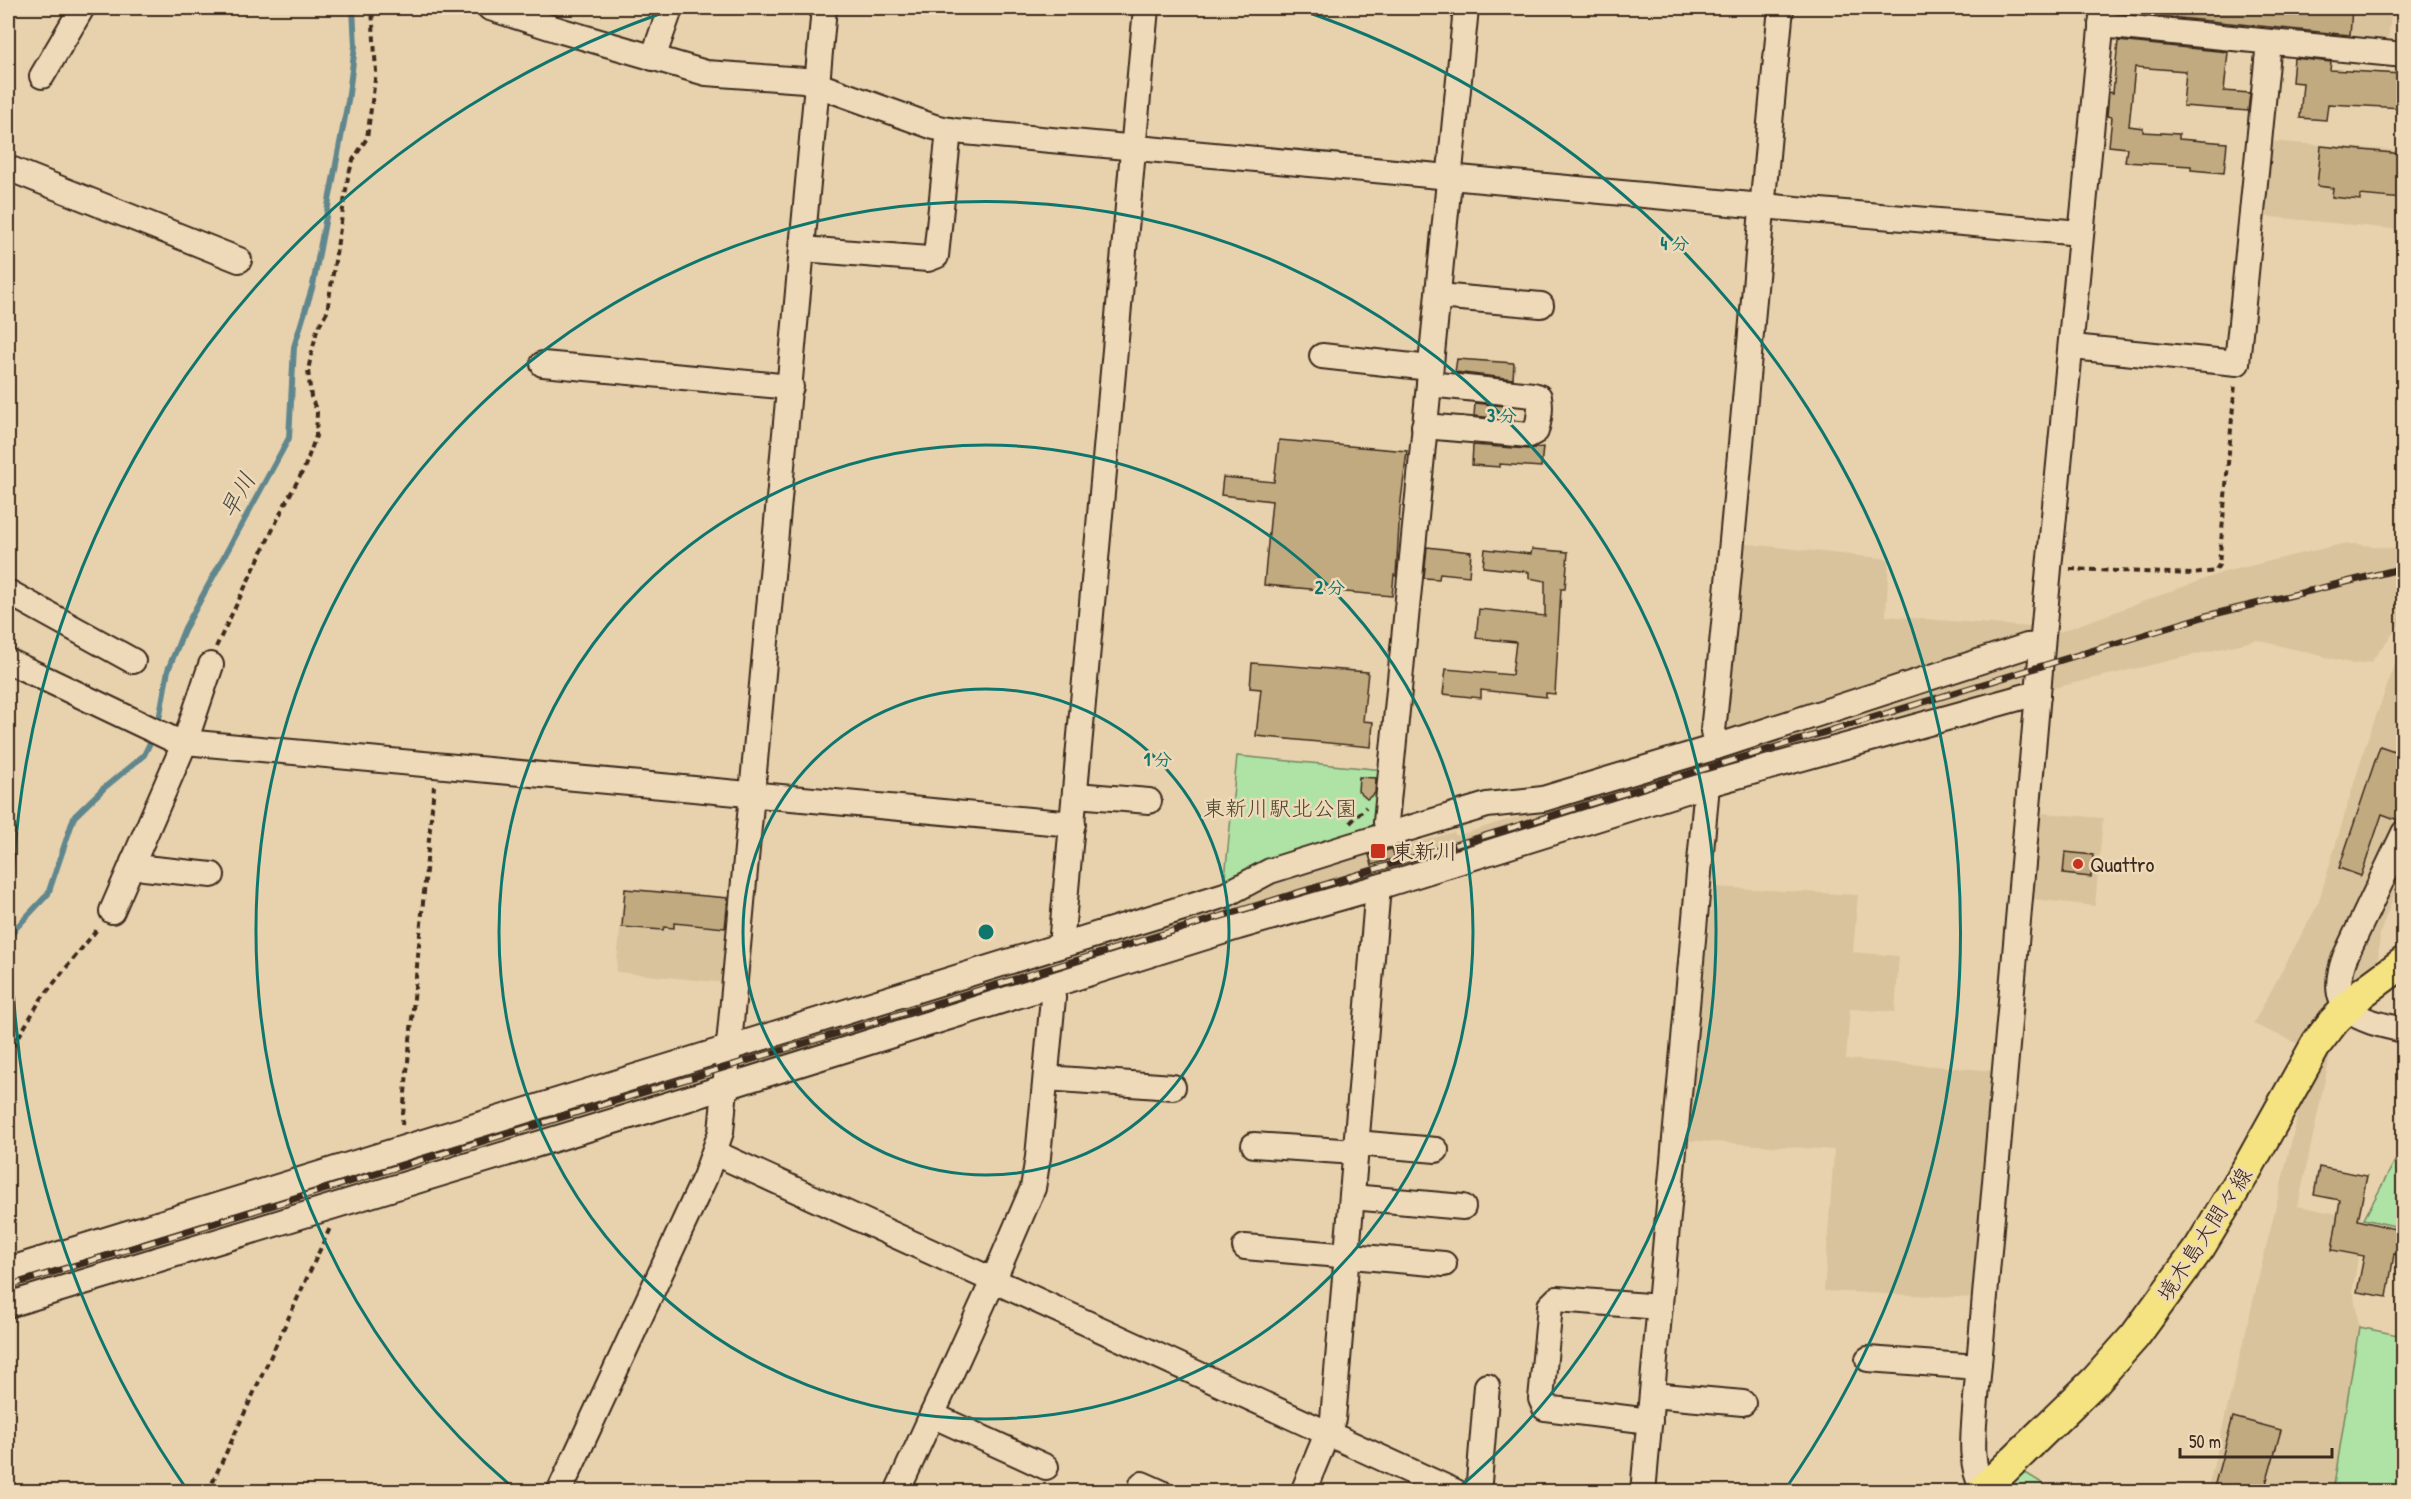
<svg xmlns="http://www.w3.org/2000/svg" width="2411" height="1499" font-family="'Patrick Hand','Klee One',sans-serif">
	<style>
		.built { fill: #d9c39c }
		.green { fill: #aee3a5; stroke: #748662; stroke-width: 1.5 }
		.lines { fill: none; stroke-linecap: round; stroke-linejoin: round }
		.stream { stroke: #60878e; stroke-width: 6 }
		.building { fill: #c1aa7f; stroke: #3b2a1e; stroke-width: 1.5 }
		.minor-casing { stroke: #3b2a1e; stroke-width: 28 }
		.major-casing { stroke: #3b2a1e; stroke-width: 34 }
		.path { stroke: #3b2a1e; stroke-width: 4; stroke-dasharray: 6 4.5; stroke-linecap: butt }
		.minor { stroke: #eed9b8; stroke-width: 24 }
		.major { stroke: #f5e382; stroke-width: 30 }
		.rail-casing { stroke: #3b2a1e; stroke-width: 7 }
		.rail { stroke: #eed9b8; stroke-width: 4.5; stroke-dasharray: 14; stroke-linecap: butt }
		.ring { fill: none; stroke: #0f766e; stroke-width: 3 }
		.poi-dot { fill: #c8321e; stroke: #eed9b8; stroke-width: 2 }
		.labels { text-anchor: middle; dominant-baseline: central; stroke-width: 5; stroke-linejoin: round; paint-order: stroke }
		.park-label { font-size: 22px; fill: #4c4632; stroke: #eed9b8 }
		.poi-label { font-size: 22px; fill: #3b2a1e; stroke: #eed9b8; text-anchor: start }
		.street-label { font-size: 22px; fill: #3b2a1e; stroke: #eed9b8 }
		.water-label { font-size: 24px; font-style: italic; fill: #474943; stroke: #eed9b8 }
		.centre { fill: #0f766e; stroke: #eed9b8; stroke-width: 3 }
		.ring-label { font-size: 18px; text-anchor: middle; font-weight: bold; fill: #0f766e; stroke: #eed9b8; stroke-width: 5; stroke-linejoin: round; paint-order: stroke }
	</style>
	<rect width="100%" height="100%" fill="#e8d2ad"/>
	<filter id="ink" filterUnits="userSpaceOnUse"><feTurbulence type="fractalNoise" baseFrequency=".0167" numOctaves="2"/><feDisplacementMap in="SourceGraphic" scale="12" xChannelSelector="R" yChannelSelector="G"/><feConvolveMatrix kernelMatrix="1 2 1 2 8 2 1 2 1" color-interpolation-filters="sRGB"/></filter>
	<g filter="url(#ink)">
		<!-- built -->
		<g class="built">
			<path d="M2114 8H2392L2387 47 2126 19Z"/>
			<path d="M2268 141 2403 151V230L2261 216Z"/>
			<path d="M1739 543 1889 559 1886 616 2031 627V635L1728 738 1719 727Z"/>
			<path d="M2356 544 2403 550V620L2371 662 2354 664 2257 640 2049 689 2054 634 2224 572 2337 545Z"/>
			<path d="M2403 643V871L2380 933 2378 962 2356 980 2301 1045 2253 1024 2318 904 2366 743Z"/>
			<path d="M2032 654 2030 686 737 1075V1052L1390 843 1393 849 1454 832 1456 836Z"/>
			<path d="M2044 813 2103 818 2095 906 2033 899 2039 818Z"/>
			<path d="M1714 887 1858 895 1853 952 1899 956 1895 1012 1850 1009 1846 1059 1996 1071 1976 1298 1824 1291 1834 1150 1683 1140Z"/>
			<path d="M624 888 733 897 726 983 616 972Z"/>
			<path d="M2333 1042 2298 1206 2364 1219 2353 1289 2359 1327 2334 1485 2361 1491 2207 1492 2299 1110 2307 1089Z"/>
			<path d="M713 1060 717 1085 8 1298V1275Z"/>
		</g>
		<!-- green -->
		<g class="green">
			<path d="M1237 756 1384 770 1375 820 1370 831 1224 888Z"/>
			<path d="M2403 1159V1228L2364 1219 2395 1161Z"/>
			<path d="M2359 1327 2403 1336V1491H2361L2334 1485Z"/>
			<path d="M2019 1469 2042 1483 2045 1491 1998 1492Z"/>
		</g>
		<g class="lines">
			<!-- stream -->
			<g class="stream">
				<path d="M158 725 168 670 185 628 289 438 294 347 313 285 348 101 355 46 353 8"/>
				<path d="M8 941 16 928 48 894 74 817 104 788 144 755 154 735"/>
			</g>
		</g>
		<!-- building -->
		<g class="building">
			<path d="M2150 8H2352L2350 35 2149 15Z"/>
			<path d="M2118 41 2228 52 2224 91 2250 93 2248 111 2183 106 2186 71 2135 67 2129 126 2143 128V132L2179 134V139L2227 143 2224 173 2191 170V166L2125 162 2127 148 2109 146 2112 117 2107 116 2109 92 2113 93Z"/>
			<path d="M2294 58 2331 62 2330 70 2403 74V108L2328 104 2326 120 2300 118 2303 83 2292 82Z"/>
			<path d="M2321 146 2403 154V199L2360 195V200L2332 197 2333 188 2317 186Z"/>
			<path d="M1457 359 1514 363 1513 379 1455 372Z"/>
			<path d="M1475 403 1505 406 1504 419 1474 416Z"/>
			<path d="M1279 440 1407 451 1400 509 1396 576 1394 575 1392 596 1264 585 1272 501 1221 495 1223 477 1274 482Z"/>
			<path d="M1473 445 1528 449 1543 447 1541 467 1500 464V467L1472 465Z"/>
			<path d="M1427 547 1471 552 1469 576 1440 573 1439 579 1424 578Z"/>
			<path d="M1485 549 1531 554 1532 549 1568 552 1565 589H1561L1555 694 1546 693V697L1481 690V698L1443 694 1446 669 1512 675 1516 642 1476 638 1479 609 1545 616V581L1529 578V572L1483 567Z"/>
			<path d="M1252 663 1368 672 1363 721 1373 722 1371 747 1256 736 1261 689 1250 688Z"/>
			<path d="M2380 746 2403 754V803L2398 820 2382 814 2361 876 2339 868Z"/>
			<path d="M1359 777 1376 778 1375 793 1367 799 1358 791Z"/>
			<path d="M1392 849 1395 858 1372 865 1369 855Z"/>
			<path d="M2065 852 2093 855 2091 877 2063 874Z"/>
			<path d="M625 889 728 898 725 928 674 923V928L664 927 663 930 622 927Z"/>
			<path d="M2319 1167 2367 1176 2358 1220 2403 1231V1256L2394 1254 2387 1297 2357 1292 2364 1256 2332 1250 2340 1200 2314 1195Z"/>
			<path d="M2233 1417 2281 1430 2264 1491H2213Z"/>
		</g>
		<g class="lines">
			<!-- minor casing -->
			<g class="minor-casing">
				<g id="minor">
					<path d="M490 8 562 31 706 73 804 80 934 127 954 131 1762 206 2081 233"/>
					<path d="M2101 25 2404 55"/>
					<path d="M653 58 668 15"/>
					<path d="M42 76 82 8"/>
					<path d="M8 168 239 260"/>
					<path d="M803 249 928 259 936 256 949 130"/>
					<path d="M1438 296 1541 305"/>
					<path d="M2072 347 2237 363 2269 42"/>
					<path d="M1322 356 1430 368"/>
					<path d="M543 364 791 387"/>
					<path d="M1424 426 1529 435 1536 431C1539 421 1541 407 1539 397L1533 395 1429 384"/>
					<path d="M8 592 133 661"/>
					<path d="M8 661 172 739 185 742 1073 824"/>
					<path d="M1716 747 1713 731C1739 490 1757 249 1781 8"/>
					<path d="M1076 795 1149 801"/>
					<path d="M2404 833 2345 957C2325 1012 2357 1020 2404 1030"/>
					<path d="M1389 835 1386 822 1466 8"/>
					<path d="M133 862 144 868 212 875"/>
					<path d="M112 911 185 742 211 665"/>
					<path d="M1064 944 1062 934 1146 8"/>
					<path d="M1046 1078 1173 1087"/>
					<path d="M1356 1143 1436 1150"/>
					<path d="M1254 1145 1355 1152"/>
					<path d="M715 1153 1456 1492"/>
					<path d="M1352 1197 1463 1207"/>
					<path d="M1245 1247 1444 1264"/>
					<path d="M8 1270 1225 895 1270 871 1350 846 1487 805 1543 799 1716 747 2027 646 2042 645"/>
					<path d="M8 1305 706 1093 1238 927 1378 887 1705 785 2026 696H2038"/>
					<path d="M1868 1359 1978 1367"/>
					<path d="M1652 1395 1743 1403"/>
					<path d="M932 1415 1046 1467"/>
					<path d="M1650 1421 1545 1408 1541 1399 1550 1306 1557 1299 1660 1307"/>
					<path d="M1142 1484 1160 1492"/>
					<path d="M1983 1490C1968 1461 1974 1430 1976 1398L2049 568 2103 8"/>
					<path d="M559 1492 705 1177 721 1132 824 8"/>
					<path d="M897 1492 993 1281 1033 1188 1038 1157 1053 998 1052 986"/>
					<path d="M1303 1492 1333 1419 1378 887"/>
					<path d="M1476 1492 1479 1482 1487 1386"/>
					<path d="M1643 1492 1706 796 1705 785"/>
				</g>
			</g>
			<!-- major casing -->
			<g class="major-casing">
				<path id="major" d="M1981 1492 2096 1380 2135 1336 2200 1247 2247 1169 2317 1043 2334 1021 2362 993 2404 962"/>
			</g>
			<!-- path -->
			<g class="path">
				<path d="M2070 569 2193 574 2215 571 2219 565 2235 384"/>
				<path d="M216 647 286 502 304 469 316 436 317 412 311 397 308 370 317 330 327 312 348 177 353 160 367 138 376 72 372 8"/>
				<path d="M1350 823 1366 807"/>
				<path d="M8 1055 41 999 99 927"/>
				<path d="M402 1125 434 786"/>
				<path d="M208 1492 330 1228"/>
			</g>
			<!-- minor -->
			<use href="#minor" class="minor"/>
			<!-- major -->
			<use href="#major" class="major"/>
			<!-- rail casing -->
			<g class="rail-casing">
				<path id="rail" d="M8 1286 2206 616 2404 568"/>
			</g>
			<!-- rail -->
			<use href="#rail" class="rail"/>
		</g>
	</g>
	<!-- distance rings -->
	<g class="ring">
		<circle cx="986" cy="932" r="243"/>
		<circle cx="986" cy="932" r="487"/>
		<path d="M517 1491A730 730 0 1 1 1455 1491"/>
		<path d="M188 1491A974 974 0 0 1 677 8M1295 8A974 974 0 0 1 1784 1491"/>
	</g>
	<!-- markers -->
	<g class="poi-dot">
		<rect x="1370" y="843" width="16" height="16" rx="3"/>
		<circle cx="2078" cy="864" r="6"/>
	</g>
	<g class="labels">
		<!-- park labels -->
		<g class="park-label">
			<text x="1280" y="808">東新川駅北公園</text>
		</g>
		<!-- poi labels -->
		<g class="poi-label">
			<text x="1392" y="851">東新川</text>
			<text x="2090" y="864">Quattro</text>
		</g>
		<!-- street labels -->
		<g class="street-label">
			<text transform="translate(2204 1234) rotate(-57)">境木島大間々線</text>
		</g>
		<!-- water labels -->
		<g class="water-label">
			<text transform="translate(237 495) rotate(-61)">早川</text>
		</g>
	</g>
	<circle cx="986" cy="932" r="9" class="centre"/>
	<g class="ring-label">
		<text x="1675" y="250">4 分</text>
		<text x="1502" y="422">3 分</text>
		<text x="1330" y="594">2 分</text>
		<text x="1158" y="766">1 分</text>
	</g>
	<!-- margin -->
	<rect width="2411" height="1499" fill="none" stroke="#eed9b8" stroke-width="30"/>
	<rect x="15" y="15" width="2381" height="1469" fill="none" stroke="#3b2a1e" stroke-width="2" filter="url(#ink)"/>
	<!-- scale -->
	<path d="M2180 1448v9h152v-9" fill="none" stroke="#3b2a1e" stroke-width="3"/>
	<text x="2189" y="1448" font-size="18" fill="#3b2a1e" stroke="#eed9b8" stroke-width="4.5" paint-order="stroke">50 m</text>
</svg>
